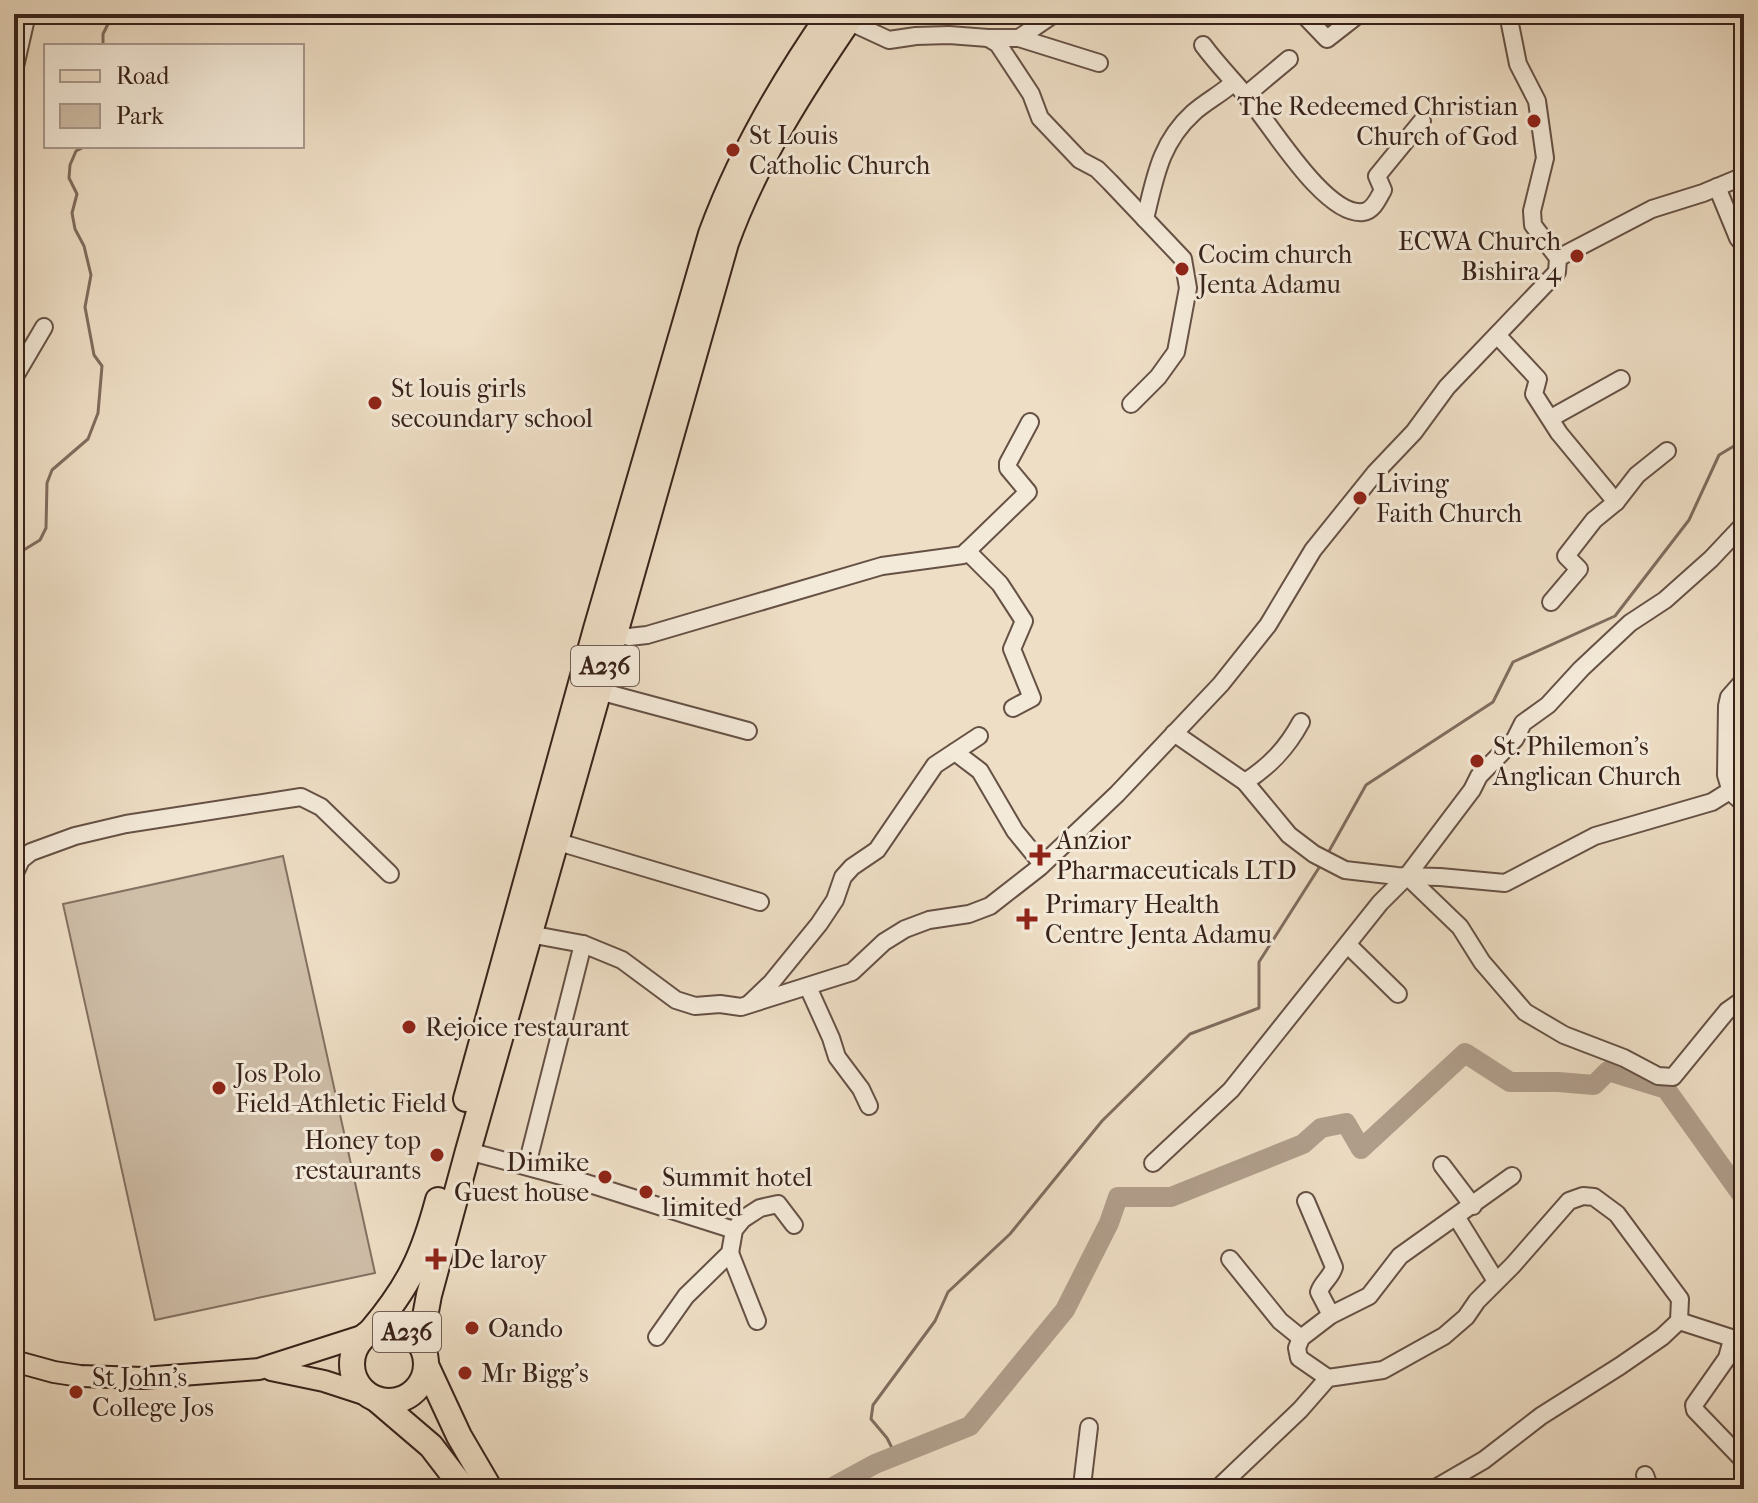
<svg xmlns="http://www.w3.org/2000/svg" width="1758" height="1503" font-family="'IM FELL French Canon',serif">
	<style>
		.green { fill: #cfbea8; stroke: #847061; stroke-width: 2 }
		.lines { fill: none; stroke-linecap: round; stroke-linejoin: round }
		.stream { stroke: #806c5e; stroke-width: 3 }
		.river { stroke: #b09e8b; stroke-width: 20 }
		.minor-casing { stroke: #665145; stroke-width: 20 }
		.major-casing { stroke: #38221a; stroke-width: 24 }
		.highway-casing { stroke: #38221a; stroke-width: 28 }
		.minor { stroke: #f4ead9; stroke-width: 16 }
		.major { stroke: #eedec5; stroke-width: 20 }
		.highway { stroke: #eedec5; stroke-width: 24 }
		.poi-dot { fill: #8f2418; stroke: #f4ead9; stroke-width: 3 }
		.labels { text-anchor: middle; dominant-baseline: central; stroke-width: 6; stroke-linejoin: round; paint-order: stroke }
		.shield { fill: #f4ead9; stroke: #705e53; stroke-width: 2 }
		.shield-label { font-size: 24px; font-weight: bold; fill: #38221a }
		.poi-label { font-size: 26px; fill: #38221a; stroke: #f4ead9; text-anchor: start }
	</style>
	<rect width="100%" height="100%" fill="#eedec5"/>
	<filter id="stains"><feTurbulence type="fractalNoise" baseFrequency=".0025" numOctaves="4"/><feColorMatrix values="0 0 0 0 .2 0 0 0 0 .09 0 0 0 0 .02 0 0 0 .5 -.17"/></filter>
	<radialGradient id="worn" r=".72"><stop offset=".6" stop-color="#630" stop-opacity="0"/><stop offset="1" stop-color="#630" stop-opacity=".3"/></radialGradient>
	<!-- green -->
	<path class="green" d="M283 856 375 1273 155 1320 63 904Z"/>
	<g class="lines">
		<!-- stream -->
		<g class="stream">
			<path d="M103 46V34L113 14"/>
			<path d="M14 556 40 540 46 528 47 483 52 470 88 439 98 413 102 366 94 355 85 307 91 275 84 246 75 229 72 213 77 194 69 178 70 165 76 151 86 146"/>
			<path d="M14 565V599"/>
			<path d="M1328 853 1366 785 1493 702 1513 662 1615 616 1689 520 1719 455 1744 440"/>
			<path d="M896 1456 887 1438 871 1419 873 1405 935 1321 948 1292 1010 1234 1102 1121 1190 1034 1259 1008V962L1322 863"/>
		</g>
		<!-- river -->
		<path class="river" d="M829 1489 875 1464 970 1426 1065 1310 1109 1223 1118 1197H1171L1303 1144 1321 1128 1346 1123 1361 1149 1465 1053 1510 1082H1558L1594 1085 1608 1071 1666 1089 1744 1198"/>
		<!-- minor casing -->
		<g class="minor-casing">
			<g id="minor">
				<path d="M1303 14 1327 39 1359 14"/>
				<path d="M848 21 889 40 916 36 949 35 988 38 998 44 1031 94 1040 118 1080 160 1097 169 1110 182 1183 259 1188 288 1176 352 1158 377 1131 404"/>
				<path d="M988 38H1019L1099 63"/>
				<path d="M1019 38 1054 14"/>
				<path d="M1203 45C1217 64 1233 80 1247 97 1270 123 1325 217 1363 212 1373 211 1378 199 1383 190L1377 176 1422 121"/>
				<path d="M14 71 27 14"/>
				<path d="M1246 95 1289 59"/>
				<path d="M1717 187 1738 238 1744 245"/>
				<path d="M1145 219C1155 178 1160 143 1193 113 1205 102 1221 94 1233 83"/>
				<path d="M1558 258 1652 209 1703 193 1744 176"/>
				<path d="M1497 335 1538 379 1534 394 1559 433 1616 502"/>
				<path d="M14 378 44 327"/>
				<path d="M1551 418 1621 379"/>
				<path d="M967 551 1000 584 1024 621 1012 649 1032 698 1013 708"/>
				<path d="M1551 602 1579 569 1566 556 1594 520 1616 502 1637 475 1667 451"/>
				<path d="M605 632 629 637 647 635 882 566 963 555 1028 492 1008 468V463L1030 422"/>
				<path d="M1744 680 1729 697 1727 706 1726 775 1731 792 1744 804"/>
				<path d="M599 691 748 731"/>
				<path d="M1174 733 1245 782 1289 835 1314 854 1345 870 1397 876 1440 877 1505 883 1595 836 1712 802 1744 782"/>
				<path d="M955 752 980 771 1015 831 1042 864"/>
				<path d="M1245 782C1270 766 1287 748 1301 722"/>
				<path d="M555 841 760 902"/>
				<path d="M14 875 21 860 31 852 75 836 126 824 301 797 321 807 390 874"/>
				<path d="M1407 876 1460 927 1482 962 1525 1012 1564 1035 1624 1058 1658 1076 1673 1077 1727 1011 1744 999"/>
				<path d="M529 934 583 944 622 960 676 1000 695 1006 720 1004 741 1007 852 972 884 942 905 929 929 920 969 914 990 906 1040 867 1117 794 1221 684 1268 625 1313 550 1375 473 1414 432 1447 387 1557 272 1558 258 1533 225 1532 211 1545 158 1537 101 1518 64 1508 14"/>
				<path d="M1348 945 1398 994"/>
				<path d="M808 987 831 1038 837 1057 861 1089 869 1106"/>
				<path d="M749 1004 771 983 819 924 835 900 843 877 852 867 877 850 935 765 979 736"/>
				<path d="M468 1151 580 1181 734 1230"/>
				<path d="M1153 1163 1231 1090 1380 903 1407 876 1472 790 1479 776 1515 739 1523 723 1548 705 1581 669 1630 623 1665 600 1711 559 1744 524"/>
				<path d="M527 1165 583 944"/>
				<path d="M1442 1165 1473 1206"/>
				<path d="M1306 1201 1334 1267C1331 1278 1322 1282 1319 1292L1331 1315"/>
				<path d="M1457 1218 1496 1281"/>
				<path d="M730 1253 757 1321"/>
				<path d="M1230 1259 1280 1321 1301 1338"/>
				<path d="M657 1337 686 1296 730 1253 734 1230 743 1219 760 1208 778 1204 794 1225"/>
				<path d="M1732 1340 1727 1358 1694 1405 1695 1410 1744 1461"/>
				<path d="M1328 1378 1299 1358 1297 1348 1301 1338 1331 1315 1369 1296 1400 1256 1512 1176"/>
				<path d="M1645 1475 1650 1489"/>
				<path d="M1082 1486 1089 1427"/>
				<path d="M1217 1489 1300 1410 1328 1378 1383 1370 1444 1336 1466 1317 1477 1301 1513 1265 1569 1201 1583 1196 1594 1197 1617 1214 1631 1233 1680 1299 1679 1321"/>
				<path d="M1434 1489 1484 1460 1541 1416 1620 1366 1662 1337 1679 1321 1744 1342"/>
			</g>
		</g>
		<!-- major casing -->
		<g class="major-casing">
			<g id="major">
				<path d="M14 1361 54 1372 80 1376 143 1378 259 1369 365 1335"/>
				<path d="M271 1370 324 1381 370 1396"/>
			</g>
		</g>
		<!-- highway casing -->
		<g class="highway-casing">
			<g id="highway">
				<path d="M466 1099 596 629 711 234C740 155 782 83 830 14"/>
				<circle cx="389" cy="1364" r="37"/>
				<path d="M371 1331C409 1286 423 1256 438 1200"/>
				<path d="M420 1344 429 1295 468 1151 726 243C756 160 803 87 853 14"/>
				<path d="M426 1365 459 1436 490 1489"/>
				<path d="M376 1399 431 1446 464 1489"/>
			</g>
		</g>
		<!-- minor -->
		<use href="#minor" class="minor"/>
		<!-- major -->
		<use href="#major" class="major"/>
		<!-- highway -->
		<use href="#highway" class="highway"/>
	</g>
	<!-- markers -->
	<g class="poi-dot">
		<circle cx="1534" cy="121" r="8"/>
		<circle cx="733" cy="150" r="8"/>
		<circle cx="1577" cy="256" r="8"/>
		<circle cx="1182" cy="269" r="8"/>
		<circle cx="375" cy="403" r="8"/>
		<circle cx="1360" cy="498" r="8"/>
		<circle cx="1477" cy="761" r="8"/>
		<path d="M1036 843h8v8h8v8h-8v8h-8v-8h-8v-8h8z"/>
		<path d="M1023 907h8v8h8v8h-8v8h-8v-8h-8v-8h8z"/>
		<circle cx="409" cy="1027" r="8"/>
		<circle cx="219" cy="1088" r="8"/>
		<circle cx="437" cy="1155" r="8"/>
		<circle cx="605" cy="1177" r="8"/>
		<circle cx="646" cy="1192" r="8"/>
		<path d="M432 1247h8v8h8v8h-8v8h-8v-8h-8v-8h8z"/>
		<circle cx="472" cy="1328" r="8"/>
		<circle cx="465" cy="1373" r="8"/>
		<circle cx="76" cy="1392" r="8"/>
	</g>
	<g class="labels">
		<!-- shield labels -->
		<g class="shield">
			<rect x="571" y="646" width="68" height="40" rx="6"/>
			<rect x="373" y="1312" width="68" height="40" rx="6"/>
		</g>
		<g class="shield-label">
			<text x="605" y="666">A236</text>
			<text x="407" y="1332">A236</text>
		</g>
		<!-- poi labels -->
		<g class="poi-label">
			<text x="1518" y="106" text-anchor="end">The Redeemed Christian<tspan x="1518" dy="30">Church of God</tspan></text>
			<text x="749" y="135">St Louis<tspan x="749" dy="30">Catholic Church</tspan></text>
			<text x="1561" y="241" text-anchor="end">ECWA Church<tspan x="1561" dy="30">Bishira 4</tspan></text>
			<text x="1198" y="254">Cocim church<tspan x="1198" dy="30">Jenta Adamu</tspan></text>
			<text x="391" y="388">St louis girls<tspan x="391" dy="30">secoundary school</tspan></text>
			<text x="1376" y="483">Living<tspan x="1376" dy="30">Faith Church</tspan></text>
			<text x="1493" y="746">St. Philemon's<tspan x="1493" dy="30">Anglican Church</tspan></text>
			<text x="1056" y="840">Anzior<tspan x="1056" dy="30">Pharmaceuticals LTD</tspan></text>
			<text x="1045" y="904">Primary Health<tspan x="1045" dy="30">Centre Jenta Adamu</tspan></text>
			<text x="425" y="1027">Rejoice restaurant</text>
			<text x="235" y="1073">Jos Polo<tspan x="235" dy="30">Field-Athletic Field</tspan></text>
			<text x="421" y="1140" text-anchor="end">Honey top<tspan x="421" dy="30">restaurants</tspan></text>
			<text x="589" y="1162" text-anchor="end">Dimike<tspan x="589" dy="30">Guest house</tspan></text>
			<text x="662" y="1177">Summit hotel<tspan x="662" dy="30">limited</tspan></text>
			<text x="452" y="1259">De laroy</text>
			<text x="488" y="1328">Oando</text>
			<text x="481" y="1373">Mr Bigg's</text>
			<text x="92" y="1377">St John's<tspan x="92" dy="30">College Jos</tspan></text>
		</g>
	</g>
	<!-- margin -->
	<rect width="1758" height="1503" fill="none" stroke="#eedec5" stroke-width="48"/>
	<rect x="16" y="16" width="1726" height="1471" fill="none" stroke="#38221a" stroke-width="4"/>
	<rect x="24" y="24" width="1710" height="1455" fill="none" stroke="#38221a" stroke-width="2"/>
	<!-- legend -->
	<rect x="44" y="44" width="260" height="104" fill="#f4ead9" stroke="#a99a8d" stroke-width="2"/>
	<rect x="60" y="70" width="40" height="12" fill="#eedec5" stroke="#a99a8d" stroke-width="2"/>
	<text x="116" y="84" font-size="24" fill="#38221a">Road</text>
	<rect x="60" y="104" width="40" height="24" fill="#cfbea8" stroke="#a99a8d" stroke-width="2"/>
	<text x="116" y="124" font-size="24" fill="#38221a">Park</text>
	<rect width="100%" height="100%" filter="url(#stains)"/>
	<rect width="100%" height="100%" fill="url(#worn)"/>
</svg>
